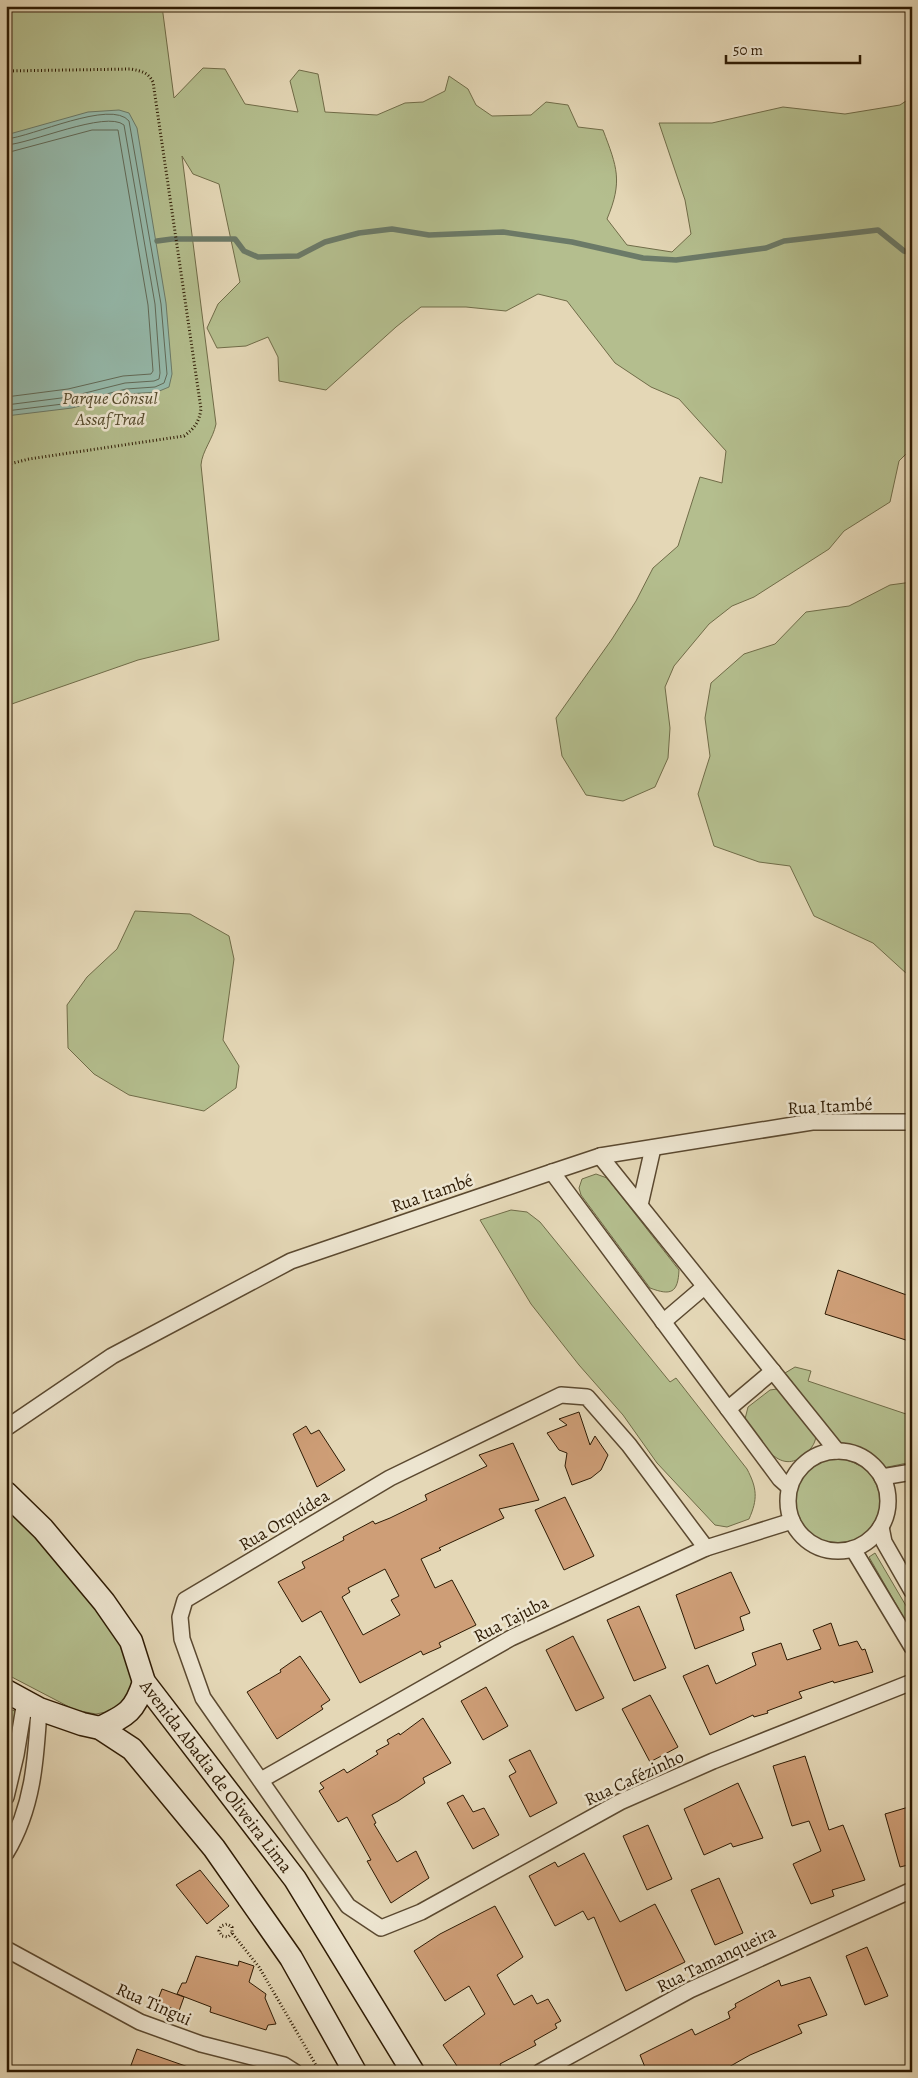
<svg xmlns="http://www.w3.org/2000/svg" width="918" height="2078" font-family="Alegreya,serif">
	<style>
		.green { fill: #b4be8e; stroke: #706c48 }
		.water { fill: #95baac; stroke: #6b7a68 }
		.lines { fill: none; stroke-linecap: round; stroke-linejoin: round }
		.shore { stroke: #616a58; stroke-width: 1 }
		.stream { stroke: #6b7a68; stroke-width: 5.5 }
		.building { fill: #ce9e77; stroke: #2d1a03; fill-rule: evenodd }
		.street-casing { stroke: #5b4930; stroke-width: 18 }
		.secondary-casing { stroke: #2d1a03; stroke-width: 25 }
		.path { stroke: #2d1a03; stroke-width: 3; stroke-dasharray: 1 2.5; stroke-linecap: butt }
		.street { stroke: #ede5d0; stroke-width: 15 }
		.secondary { stroke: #ede5d0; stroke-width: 22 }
		.labels { text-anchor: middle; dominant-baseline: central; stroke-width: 5; stroke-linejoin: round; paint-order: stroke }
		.park-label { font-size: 18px; font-style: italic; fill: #564b2d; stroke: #ede5d0 }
		.street-label { font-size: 18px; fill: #2d1a03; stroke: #ede5d0 }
	</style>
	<rect width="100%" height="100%" fill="#e4d7b6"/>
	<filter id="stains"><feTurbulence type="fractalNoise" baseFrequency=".004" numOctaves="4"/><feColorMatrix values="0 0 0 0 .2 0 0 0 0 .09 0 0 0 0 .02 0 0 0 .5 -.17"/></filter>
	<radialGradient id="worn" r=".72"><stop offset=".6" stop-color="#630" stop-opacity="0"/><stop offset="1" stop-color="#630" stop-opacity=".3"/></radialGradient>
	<!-- green -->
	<g class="green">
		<path d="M6 6H162L174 98 203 68 225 69 245 104 298 112 290 81 299 70 318 74 325 112 377 115 405 103 423 102 445 91 449 76 468 89 476 105 492 116 531 115 546 102 568 105 578 127 603 130C617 167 623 181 607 219L627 245 672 252 691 234 685 200 659 123H712L783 107 845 114 900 105 912 97V448L899 461 890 502 844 531 829 549 754 597 732 606 709 624 674 666 665 687 670 728 668 758 655 787 623 801 586 795 562 756 556 718 612 639 636 601 653 568 678 546 700 477 722 483 726 451 679 399 651 387 615 363 567 301 538 294 506 311 466 307H421L396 327 326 390 279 381 278 357 268 337 246 346 217 348 207 328 218 304 240 282 219 184 193 174 182 156 216 424C213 439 202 451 201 465L219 640 138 660 6 706Z"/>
		<path d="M912 582V972L907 974 873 943 814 916 790 866 759 862 714 846 698 794 710 756 705 718 711 683 744 654 775 644 806 612 849 606 890 585Z"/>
		<path d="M135 911 190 914 229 936 234 959 223 1040 239 1066 236 1088 204 1111 129 1095 94 1074 68 1048 67 1005 87 977 117 949Z"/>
		<path d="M596 1174 607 1178 679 1270C678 1293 671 1296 650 1288L581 1195 579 1188 582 1179Z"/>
		<path d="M511 1210 527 1212 540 1222 670 1382 676 1378 747 1469C757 1488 758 1499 749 1519L727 1527 715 1525 657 1463 623 1415 579 1365 531 1304 480 1220Z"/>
		<path d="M795 1367 811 1371 808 1381 912 1416V1462L883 1468C871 1452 858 1446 839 1442L785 1373Z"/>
		<path d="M777 1389 783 1392 816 1436C815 1445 810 1450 803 1456 777 1476 759 1438 745 1419L748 1407 770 1390Z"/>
		<path d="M839 1458C857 1462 872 1470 878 1489 886 1512 873 1540 846 1544 821 1548 793 1527 793 1502 793 1493 797 1484 800 1476L826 1459Z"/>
		<path d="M6 1502 124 1644 134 1676 126 1698 111 1711 96 1714 75 1710 6 1674Z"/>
		<path d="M875 1553 912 1616V1632L869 1557Z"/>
		<path d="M8 1709 15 1711 11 1744 7 1745 6 1712Z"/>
	</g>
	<!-- water -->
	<path class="water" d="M119 110 129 113 137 128 166 303 172 374 169 387 157 392 127 394 72 408 6 416V135L88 112Z"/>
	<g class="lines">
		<!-- shore -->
		<g class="shore">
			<path d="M6 139C32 137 111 99 129 121L161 304 167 374 164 383 155 387 126 389 71 403 6 411"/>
			<path d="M6 145C30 144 106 110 124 125L155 304 160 373 159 379 154 381 125 383 69 397 6 405"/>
			<path d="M6 153 92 130H118L148 305 153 371 151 374 123 376 68 389 6 397"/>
		</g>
		<!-- stream -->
		<path class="stream" d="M157 241 172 239H235L244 251 258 257 298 256 325 242 359 233 392 229 429 235 503 232 572 242 643 258 676 260 766 248 784 241 878 230 904 251 912 253"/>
	</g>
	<!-- building -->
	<g class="building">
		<path d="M838 1270 912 1297V1342L825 1314Z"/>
		<path d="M579 1412 590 1445 595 1436 608 1455 601 1470 591 1478 572 1485 565 1466 567 1453 559 1450 547 1433 567 1425 559 1419Z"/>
		<path d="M306 1426 311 1434 319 1430 345 1470 317 1487 293 1434Z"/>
		<path d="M513 1443 539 1500 499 1509 504 1518 439 1548 441 1550 421 1559 435 1588 452 1580 476 1625 439 1643 441 1647 423 1655 421 1651 360 1683 321 1611 302 1622 278 1582 305 1568 302 1562 344 1540 343 1537 373 1521 375 1524 390 1518 427 1500 425 1495 487 1466 479 1455ZM385 1569 399 1596 391 1600 400 1615 363 1635 342 1597 350 1592 348 1588Z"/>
		<path d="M565 1497 594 1556 564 1570 535 1510Z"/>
		<path d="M731 1572 750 1613 740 1617 744 1630 695 1649 676 1595Z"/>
		<path d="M639 1606 666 1668 634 1681 607 1620Z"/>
		<path d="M831 1623 839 1646 857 1641 862 1650 865 1649 873 1672 834 1683 833 1681 799 1692 802 1698 767 1711 768 1713 754 1717 753 1715 710 1735 683 1676 708 1665 716 1684 756 1665 752 1653 781 1643 787 1660 821 1649 813 1630Z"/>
		<path d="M573 1636 604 1698 576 1711 546 1650Z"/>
		<path d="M300 1656 330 1700 321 1706 323 1709 277 1739 247 1692 281 1672 280 1670Z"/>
		<path d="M486 1687 508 1726 483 1740 461 1701Z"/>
		<path d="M650 1695 678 1747 650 1762 622 1709Z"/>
		<path d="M423 1718 451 1763 423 1778 425 1783 398 1801 372 1815 376 1823 374 1824 397 1862 416 1851 429 1878 391 1903 367 1861 371 1860 347 1817 338 1822 319 1791 324 1788 320 1783 344 1769 347 1773 378 1754 376 1751 389 1744 387 1740 399 1733 400 1735Z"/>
		<path d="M530 1750 557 1803 530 1817 509 1776 516 1772 509 1760Z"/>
		<path d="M805 1756 829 1830 843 1825 865 1880 832 1890 834 1896 811 1904 793 1864 821 1851 809 1821 792 1826 773 1766Z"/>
		<path d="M738 1783 763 1838 733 1847 731 1843 704 1855 684 1809Z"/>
		<path d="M463 1795 473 1812 484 1808 499 1835 473 1849 447 1803Z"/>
		<path d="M912 1806V1864L900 1867 885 1814Z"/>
		<path d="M648 1825 672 1879 647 1890 623 1836Z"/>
		<path d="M584 1853 620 1922 655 1904 685 1962 626 1991 594 1917 588 1920 583 1911 555 1926 529 1876 555 1862 558 1867Z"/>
		<path d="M200 1870 229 1906 207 1924 176 1885Z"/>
		<path d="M719 1878 743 1933 715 1945 691 1890Z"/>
		<path d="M495 1906 523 1957 497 1975 514 2005 532 1995 537 2004 548 1999 561 2021 555 2024 557 2028 534 2041 536 2045 500 2064 503 2072H461L443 2045 485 2014 469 1986 445 2001 414 1951 440 1934Z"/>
		<path d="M867 1947 888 1996 865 2005 846 1956Z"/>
		<path d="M196 1956 238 1966 239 1961 254 1966 249 1982 266 1994 265 1998 276 2024 268 2025 266 2030 210 2012 211 2007 177 1994 182 1983H186Z"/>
		<path d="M810 1977 827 2015 798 2025 802 2033 750 2055 720 2072H647L640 2055 692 2029 695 2035 730 2018 728 2012 736 2007 735 2004 779 1980 781 1986Z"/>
		<path d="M162 1989 184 1997 179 2011 157 2002Z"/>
		<path d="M137 2049 194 2069V2072H140L130 2068Z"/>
	</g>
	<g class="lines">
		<!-- street casing -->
		<g class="street-casing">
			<g id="street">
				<path d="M600 1156 837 1451"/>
				<path d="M552 1172 780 1479 789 1487"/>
				<path d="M640 1205 653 1148"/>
				<path d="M663 1322 704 1287"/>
				<path d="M728 1409 773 1371"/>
				<path d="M6 1428 112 1356 291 1261 552 1172 600 1156 812 1122H912"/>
				<circle cx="838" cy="1501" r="50"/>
				<path d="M882 1477 912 1472"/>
				<path d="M881 1527 884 1542 912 1591"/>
				<path d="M706 1548 629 1445 587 1397 561 1395 390 1478 185 1600 180 1617 182 1639 203 1698 348 1906 381 1928 421 1912 620 1802 713 1761 912 1682"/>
				<path d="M853 1549 912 1647"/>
				<path d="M261 1780 511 1638 706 1548 792 1521"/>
				<path d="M6 1797 16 1755 25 1701"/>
				<path d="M6 1853C33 1808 36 1760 39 1709"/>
				<path d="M6 1949 140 2022 201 2044 284 2065 295 2072"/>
				<path d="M540 2072 690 1990 912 1890"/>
			</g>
		</g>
		<!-- secondary casing -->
		<g class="secondary-casing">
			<g id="secondary">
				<path id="s1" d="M6 1493 43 1529 104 1602 131 1641 144 1682 295 1879 413 2072"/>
				<path d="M6 1691 39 1709 82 1724 100 1728 132 1749 214 1848 291 1958 355 2072"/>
				<path d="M100 1728C127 1715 135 1711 144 1682"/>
			</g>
		</g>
		<!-- path -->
		<g class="path">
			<path d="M6 71 131 69C141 71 148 72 153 82L201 409C199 422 195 428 184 436L29 459 6 465"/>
			<path d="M232 1933 228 1937 222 1936 219 1931 221 1926 227 1924 232 1927V1933L259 1967 320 2072"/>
		</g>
		<!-- street -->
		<use href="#street" class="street"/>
		<!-- secondary -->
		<use href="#secondary" class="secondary"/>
	</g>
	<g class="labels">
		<!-- park labels -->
		<g class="park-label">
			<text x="110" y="398">Parque Cônsul<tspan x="110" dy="21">Assaf Trad</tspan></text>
		</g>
		<!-- street labels -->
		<g class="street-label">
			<text transform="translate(830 1106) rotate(-3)">Rua Itambé</text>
			<text transform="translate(432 1193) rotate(-19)">Rua Itambé</text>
			<text transform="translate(284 1520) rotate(-31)">Rua Orquídea</text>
			<text transform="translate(511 1619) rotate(-27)">Rua Tajuba</text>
			<text stroke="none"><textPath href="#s1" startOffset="356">Avenida Abadia de Oliveira Lima</textPath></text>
			<text transform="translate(634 1778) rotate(-25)">Rua Cafézinho</text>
			<text transform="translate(716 1959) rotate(-26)">Rua Tamanqueira</text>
			<text transform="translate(154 2004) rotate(24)">Rua Tingui</text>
		</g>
	</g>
	<!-- margin -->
	<rect width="918" height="2078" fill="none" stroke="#e4d7b6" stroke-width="25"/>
	<rect x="8" y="8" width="903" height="2063" fill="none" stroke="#2d1a03" stroke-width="2.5"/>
	<rect x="12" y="12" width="893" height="2053" fill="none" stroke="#2d1a03"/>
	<!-- scale -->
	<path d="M726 55v8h134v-8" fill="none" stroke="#2d1a03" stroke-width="2.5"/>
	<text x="733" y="55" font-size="15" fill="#2d1a03" stroke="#ede5d0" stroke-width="4" paint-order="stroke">50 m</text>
	<rect width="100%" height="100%" filter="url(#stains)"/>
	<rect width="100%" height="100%" fill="url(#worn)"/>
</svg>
